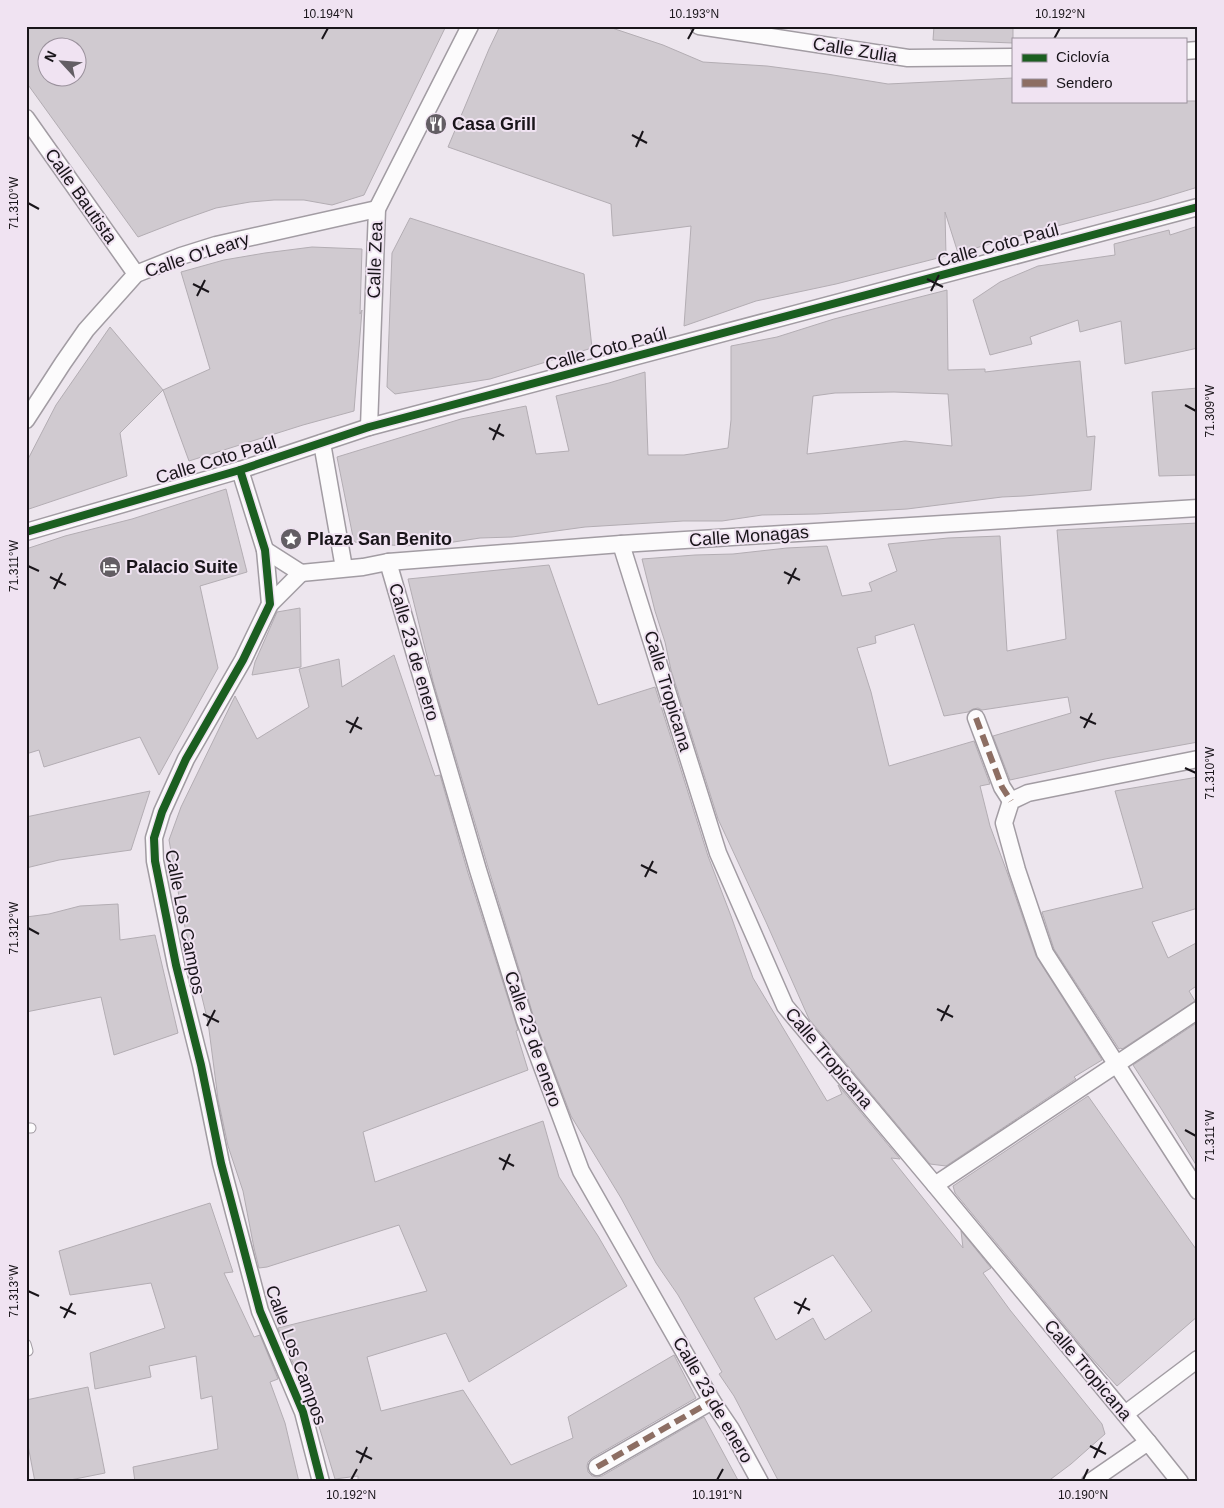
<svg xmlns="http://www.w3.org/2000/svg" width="1224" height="1508" font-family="Arial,sans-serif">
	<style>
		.building { fill: #d0cad0; stroke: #b3adb3; fill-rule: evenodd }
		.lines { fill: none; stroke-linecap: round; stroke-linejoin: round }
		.lane-casing { stroke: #a29ca3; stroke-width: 11 }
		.street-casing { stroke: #a29ca3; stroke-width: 19 }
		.lane { stroke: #fcfbfc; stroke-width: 9 }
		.street { stroke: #fcfbfc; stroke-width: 16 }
		.quiet { stroke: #8d6e63; stroke-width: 6; stroke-dasharray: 12 6; stroke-linecap: butt }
		.cycleway-casing { stroke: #f0e3f2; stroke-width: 11 }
		.cycleway { stroke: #1b5e20; stroke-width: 8 }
		.ticks { fill: none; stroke: #19151a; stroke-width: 2 }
		.labels { text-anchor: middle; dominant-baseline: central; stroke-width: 4; stroke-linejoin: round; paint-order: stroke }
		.street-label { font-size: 18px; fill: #19151a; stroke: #f0e3f2 }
		.poi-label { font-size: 18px; font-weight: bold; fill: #19151a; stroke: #f0e3f2; text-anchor: start }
		.neatline { fill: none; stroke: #19151a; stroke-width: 2 }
		.ticks-label { font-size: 12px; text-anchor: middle; fill: #19151a }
	</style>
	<rect width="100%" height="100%" fill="#ede6ee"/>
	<!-- building -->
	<g class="building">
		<path d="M26 26H446L364 195 332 205 304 200H274L250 202 216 208 179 221 138 237 26 82ZM48 48H78V78H48Z"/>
		<path d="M500 26H606L663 45 703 62 767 66 827 74 888 84 1013 78V101H1198V187L1149 202 1015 237 958 253 945 212 946 256 836 284 756 301 684 326 691 226 613 236 611 204 448 147 489 49Z"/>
		<path d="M934 26H1013V43L933 40Z"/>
		<path d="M410 218 584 274 592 348 490 379 395 394 387 387 392 253Z"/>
		<path d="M1198 226V348L1125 364 1121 321 1080 332 1078 320 1030 337 1032 344 990 355 973 300 1000 282 1038 266 1115 255 1114 244 1169 230 1170 235Z"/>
		<path d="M312 247 362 249 360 314 362 310 354 411 303 425 189 461 163 390 210 369 181 272 224 260 265 253Z"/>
		<path d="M947 290 948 370 985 369V372L1080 361 1087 437 1095 436 1091 490 1024 496 1002 497 907 509 817 514 762 515 722 521H683L585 527 512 537 480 538 447 543 403 546 354 542 337 457 461 419 526 406 536 454 569 451 556 396 609 383 645 372 648 455H684L728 448 731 420V346L777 337 834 319ZM894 392 948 394 952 446 905 441 807 454 813 396 835 393Z"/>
		<path d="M110 327 163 390 120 433 127 476 26 510V463L56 405Z"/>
		<path d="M1198 388V475L1159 476 1152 392Z"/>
		<path d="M226 489 247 572 200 586 218 668 159 775 140 737 44 767 39 750 26 754V549L65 536 132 519Z"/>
		<path d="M1198 523V742L1105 759 1010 780 993 736 1071 713 1068 697 982 710 978 708 973 709 968 712 944 716 914 624 875 636 876 643 857 648 871 692 889 766 974 741 990 784 980 786 990 826 1007 872 1036 956 1102 1060 1074 1077 1076 1079 946 1166 930 1164 809 1019 766 922 718 819 671 670 665 642 655 611 642 559 695 555 733 554 787 548 827 546 842 596 872 591 869 583 897 571 888 544 948 538 1000 536 1007 651 1066 639 1057 530Z"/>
		<path d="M549 565 598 705 655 687 708 856 731 916 753 978 827 1101 842 1094 838 1085 900 1159 891 1158 963 1248 961 1231 991 1268 983 1273 1010 1310 1102 1424 1105 1434 1071 1464 1047 1482H779L734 1396 719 1374 722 1372 678 1295 656 1263 621 1198 571 1116 534 1018 488 867 433 681 408 579ZM833 1255 872 1311 825 1340 813 1318 776 1340 754 1298Z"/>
		<path d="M300 608 301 667 252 675 255 662 277 612Z"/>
		<path d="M394 655 435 776 440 775 468 873 518 1030 516 1031 528 1070 363 1132 375 1182 543 1121 559 1177 598 1236 627 1286 469 1382 446 1333 367 1357 381 1411 463 1390 511 1465 573 1438 568 1417 674 1355 696 1398 592 1458 588 1462 587 1466 588 1472 592 1476 597 1477 602 1476 704 1417 739 1482H358V1476L335 1479 318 1423 299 1374H298L278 1328 427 1291 399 1225 267 1267 259 1268 254 1248 243 1191 228 1146 218 1099 208 1022 183 919 169 840 181 807 235 696 257 739 309 707 299 669 339 659 342 687Z"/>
		<path d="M1198 777V908L1152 922 1168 958 1198 942V985L1189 991 1195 1001 1122 1049 1121 1048 1119 1049 1054 949 1042 912 1143 888 1115 791Z"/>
		<path d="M150 791 131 850 59 860 26 868V817Z"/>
		<path d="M118 904 120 940 155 935 178 1033 114 1055 101 997 26 1012V917L49 914 80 906Z"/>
		<path d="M1198 1022V1168L1162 1110 1133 1065Z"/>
		<path d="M1088 1096 1198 1252V1316L1117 1386 1089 1355 955 1193 953 1186Z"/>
		<path d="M210 1203 233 1272 224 1273 254 1337 260 1335 278 1379 270 1382 285 1423 299 1482H135L133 1467 218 1449 212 1396 201 1399 196 1356 149 1366 151 1377 95 1389 90 1353 165 1328 151 1283 70 1295 59 1251Z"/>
		<path d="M88 1387 105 1473 60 1482H35L26 1435V1400Z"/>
	</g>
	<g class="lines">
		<!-- lane casing -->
		<g class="lane-casing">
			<g id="lane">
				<path d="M26 1128H31"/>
				<path d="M26 1344 28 1351"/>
			</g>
		</g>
		<!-- street casing -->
		<g class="street-casing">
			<g id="street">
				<path d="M699 26 908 58 1013 57"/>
				<path d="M1185 51 1198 50"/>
				<path d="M26 118 136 274"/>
				<path d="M26 420 63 363 86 330 136 274 181 256 216 245 377 209"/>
				<path d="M369 427 377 209 470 26"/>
				<path d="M322 443 344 568"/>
				<path d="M240 470 265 550 270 604 243 660 186 759 162 812 154 838 155 861 176 965 201 1065 221 1163 260 1311 303 1412 321 1482"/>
				<path d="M26 532 240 470 369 427 1198 207"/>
				<path d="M621 544 718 853 785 1006 935 1185 1148 1442"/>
				<path d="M265 550 301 573 270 604"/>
				<path d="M388 562 478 870 525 1021 581 1171 712 1401 731 1429 760 1482"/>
				<path d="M301 573 363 567 388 562 621 544 1198 508"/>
				<path d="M976 718 1002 787 1011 801"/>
				<path d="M1198 759 1028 793 1011 801 1004 823 1017 870 1045 953 1198 1191"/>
				<path d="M935 1185 1198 1010"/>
				<path d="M1125 1414 1198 1359"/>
				<path d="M597 1467 712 1401"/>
				<path d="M1090 1482 1148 1442 1180 1482"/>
			</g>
		</g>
		<!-- lane -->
		<use href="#lane" class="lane"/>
		<!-- street -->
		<use href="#street" class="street"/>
		<!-- quiet -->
		<g class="quiet">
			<path d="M976 718 1002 787 1011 801"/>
			<path d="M597 1467 712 1401"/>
		</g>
		<!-- cycleway casing -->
		<g class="cycleway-casing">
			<g id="cycleway">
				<path d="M240 470 265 550 270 604 243 660 186 759 162 812 154 838 155 861 176 965 201 1065 221 1163 260 1311 303 1412 321 1482"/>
				<path d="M26 532 240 470 369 427 1198 207"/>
			</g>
		</g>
		<!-- cycleway -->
		<use href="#cycleway" class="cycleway"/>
	</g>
	<!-- ticks -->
	<path class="ticks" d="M322 39 328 28M688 39 694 28M1054 39 1060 28M632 135 647 143M636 147 643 131M28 203 39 209M927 279 943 287M193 284 209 292M931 291 939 275M197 296 205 280M1185 405 1196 411M489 428 504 436M493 440 500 424M28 566 39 571M784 572 800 580M50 577 66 585M788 584 796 568M54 589 62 573M1080 717 1096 724M346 721 362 729M1084 728 1092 713M350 733 358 717M1185 768 1196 773M641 865 657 873M645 877 653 861M28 928 39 934M937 1009 953 1017M203 1014 219 1022M941 1021 949 1005M207 1026 215 1010M1185 1130 1196 1136M499 1158 514 1166M503 1170 510 1154M28 1291 39 1296M794 1302 810 1310M60 1307 76 1314M798 1314 806 1298M64 1318 72 1303M1090 1446 1106 1454M356 1451 372 1459M1094 1458 1102 1442M360 1463 367 1447M351 1480 357 1469M717 1480 723 1469M1083 1480 1088 1469"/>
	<!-- icons -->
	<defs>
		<g id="restaurant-disc" transform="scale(1.125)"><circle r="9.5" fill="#635e64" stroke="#f0e3f2"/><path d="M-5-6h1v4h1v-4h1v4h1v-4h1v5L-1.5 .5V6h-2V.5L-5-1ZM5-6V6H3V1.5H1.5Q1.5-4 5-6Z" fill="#fff"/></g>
		<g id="sight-disc" transform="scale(1.125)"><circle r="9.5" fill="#635e64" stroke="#f0e3f2"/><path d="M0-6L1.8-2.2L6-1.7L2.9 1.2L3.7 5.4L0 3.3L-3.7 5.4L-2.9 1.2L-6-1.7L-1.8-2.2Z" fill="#fff"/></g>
		<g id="hotel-disc" transform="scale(1.125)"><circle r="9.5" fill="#635e64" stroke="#f0e3f2"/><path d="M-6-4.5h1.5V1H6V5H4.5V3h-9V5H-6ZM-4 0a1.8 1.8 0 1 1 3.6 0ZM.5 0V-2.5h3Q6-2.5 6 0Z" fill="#fff"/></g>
	</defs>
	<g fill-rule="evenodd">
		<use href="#restaurant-disc" x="436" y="124"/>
		<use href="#sight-disc" x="291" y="539"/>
		<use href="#hotel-disc" x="110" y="567"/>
	</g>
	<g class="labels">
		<!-- street labels -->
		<g class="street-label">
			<text transform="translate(855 50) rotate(9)">Calle Zulia</text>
			<text transform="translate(81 196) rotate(55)">Calle Bautista</text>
			<text transform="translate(998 245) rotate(-15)">Calle Coto Paúl</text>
			<text transform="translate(197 255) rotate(-18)">Calle O'Leary</text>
			<text transform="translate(375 260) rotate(-88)">Calle Zea</text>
			<text transform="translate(606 349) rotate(-15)">Calle Coto Paúl</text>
			<text transform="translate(216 460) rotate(-17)">Calle Coto Paúl</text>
			<text transform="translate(749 536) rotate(-4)">Calle Monagas</text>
			<text transform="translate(414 652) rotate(74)">Calle 23 de enero</text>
			<text transform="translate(668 691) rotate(73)">Calle Tropicana</text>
			<text transform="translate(185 922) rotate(79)">Calle Los Campos</text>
			<text transform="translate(533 1039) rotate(71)">Calle 23 de enero</text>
			<text transform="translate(829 1058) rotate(50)">Calle Tropicana</text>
			<text transform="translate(296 1355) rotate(70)">Calle Los Campos</text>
			<text transform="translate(1088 1370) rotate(50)">Calle Tropicana</text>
			<text transform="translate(713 1400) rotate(60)">Calle 23 de enero</text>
		</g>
		<!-- poi labels -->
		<g class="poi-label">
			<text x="452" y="124">Casa Grill</text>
			<text x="307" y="539">Plaza San Benito</text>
			<text x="126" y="567">Palacio Suite</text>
		</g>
	</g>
	<!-- border -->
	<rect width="1224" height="1508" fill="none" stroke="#f0e3f2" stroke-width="55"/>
	<!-- legend -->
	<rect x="1012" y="38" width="175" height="65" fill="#f0e3f2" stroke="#9a919c"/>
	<rect x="1022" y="54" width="25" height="8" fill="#1b5e20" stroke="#9a919c"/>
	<text x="1056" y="62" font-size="15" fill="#19151a">Ciclovía</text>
	<rect x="1022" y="79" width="25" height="8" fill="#8d6e63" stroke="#9a919c"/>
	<text x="1056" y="88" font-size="15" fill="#19151a">Sendero</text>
	<!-- north arrow -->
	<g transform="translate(62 62) rotate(296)"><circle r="24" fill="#f0e3f2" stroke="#9a919c"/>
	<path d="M0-4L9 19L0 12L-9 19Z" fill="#635e64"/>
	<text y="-8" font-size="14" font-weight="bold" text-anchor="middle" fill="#19151a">N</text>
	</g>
	<rect x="28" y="28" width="1168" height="1452" class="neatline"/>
	<g class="ticks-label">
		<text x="328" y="18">10.194°N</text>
		<text x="694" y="18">10.193°N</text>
		<text x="1060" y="18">10.192°N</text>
		<text transform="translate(14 203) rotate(-90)" y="4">71.310°W</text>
		<text transform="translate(1210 411) rotate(-90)" y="4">71.309°W</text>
		<text transform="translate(14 566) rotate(-90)" y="4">71.311°W</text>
		<text transform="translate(1210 773) rotate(-90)" y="4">71.310°W</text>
		<text transform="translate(14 928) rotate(-90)" y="4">71.312°W</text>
		<text transform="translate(1210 1136) rotate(-90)" y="4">71.311°W</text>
		<text transform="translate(14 1291) rotate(-90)" y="4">71.313°W</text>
		<text x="351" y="1499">10.192°N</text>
		<text x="717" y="1499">10.191°N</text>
		<text x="1083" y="1499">10.190°N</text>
	</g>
</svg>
